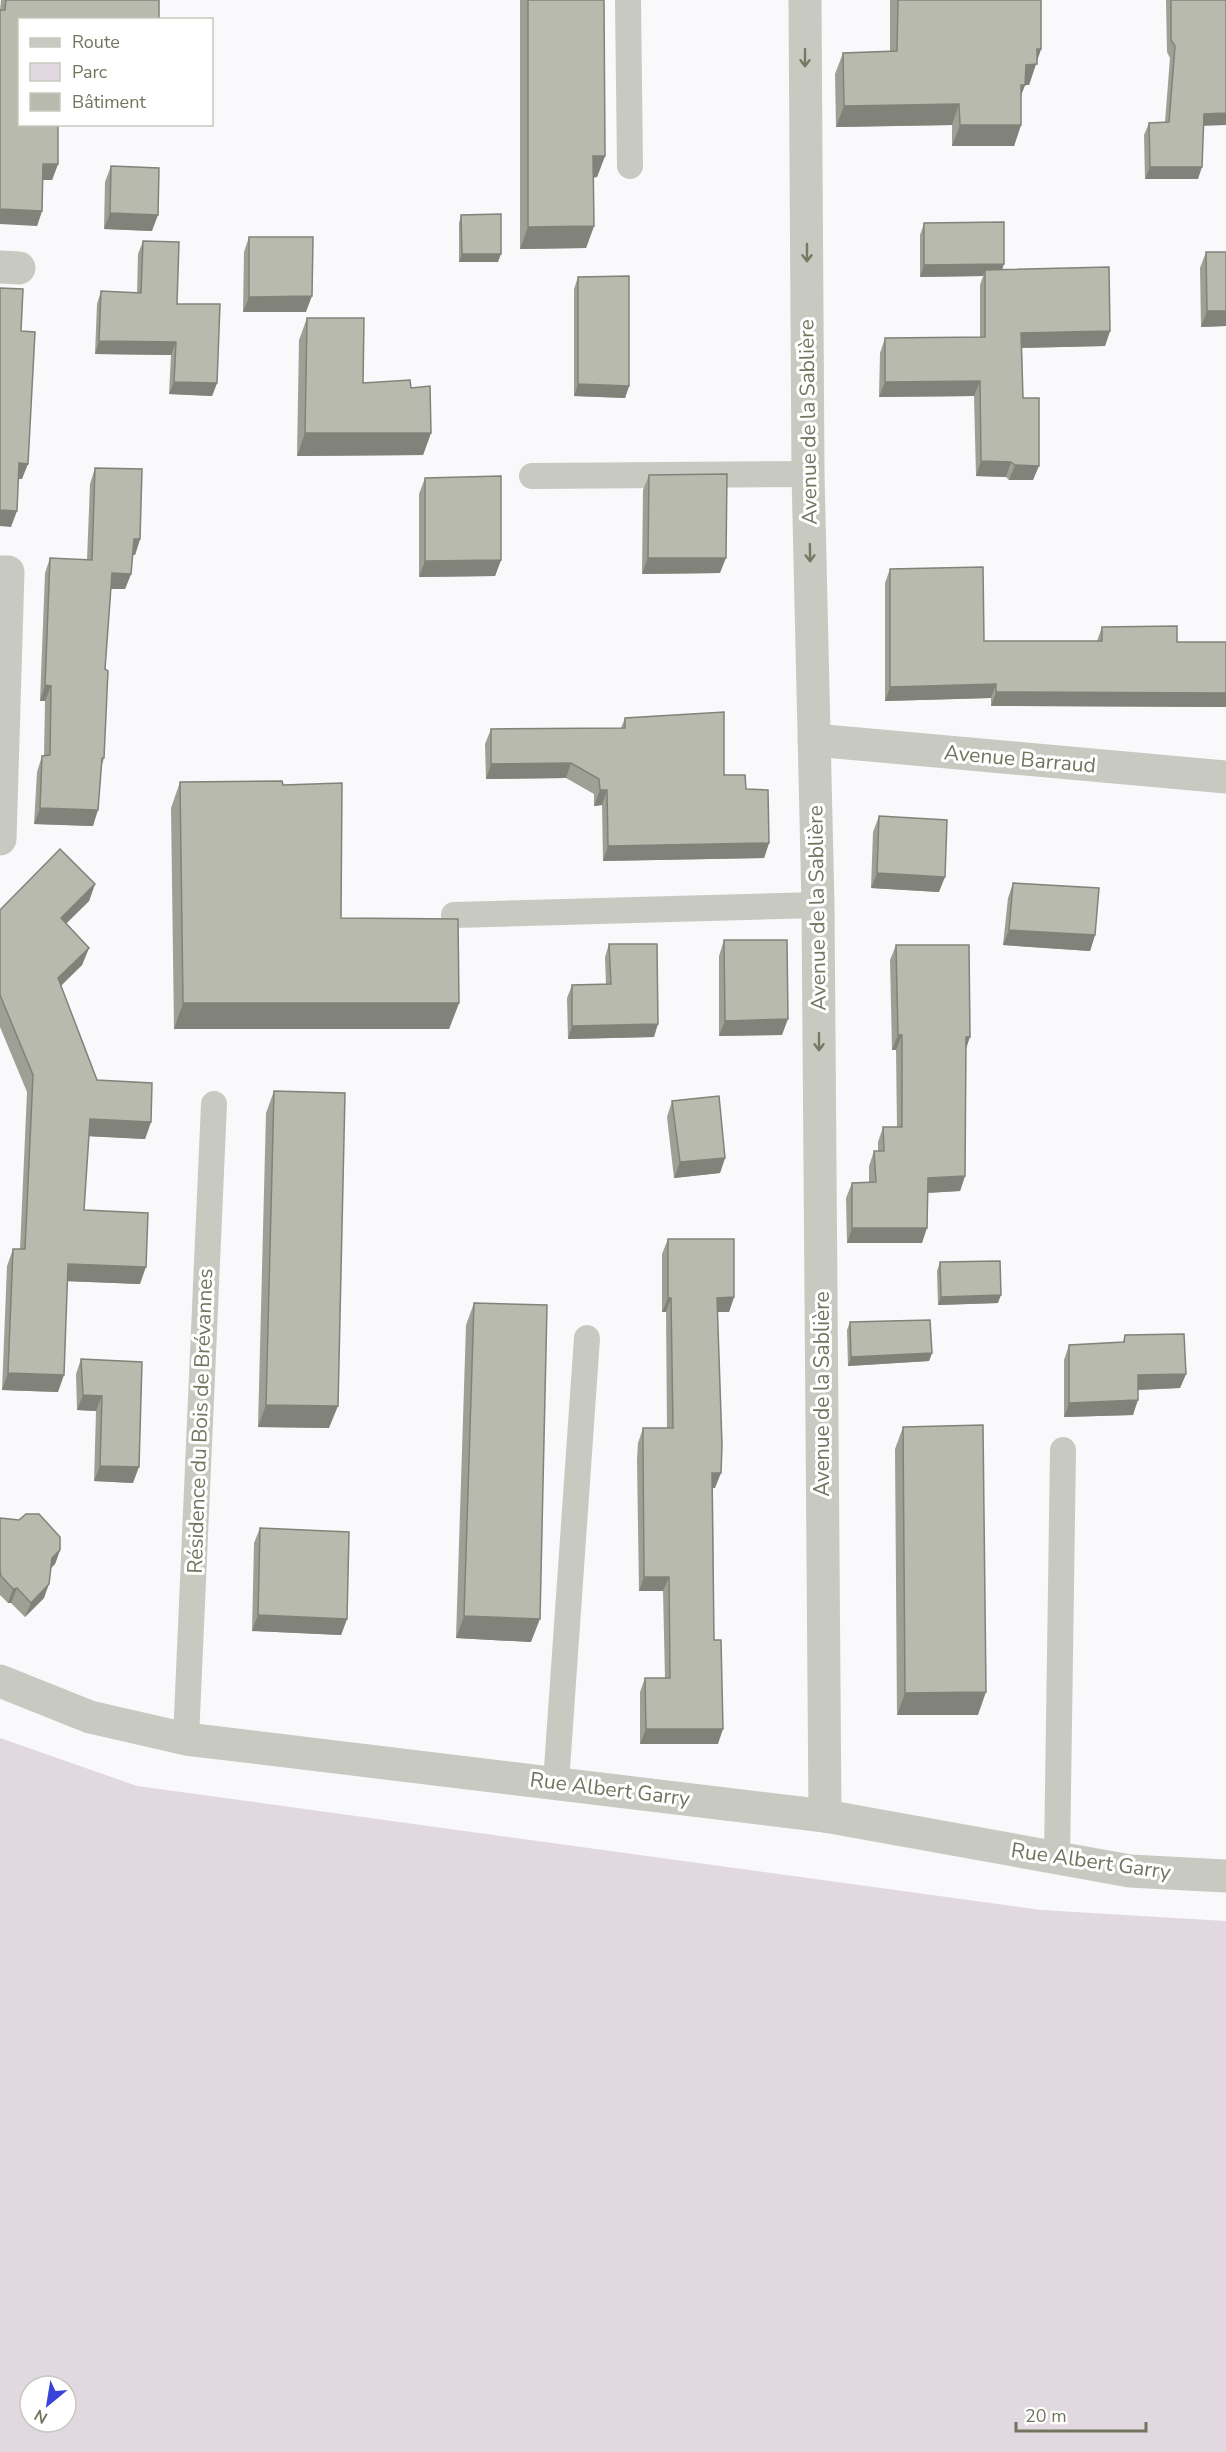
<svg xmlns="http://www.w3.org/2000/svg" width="1226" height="2452" font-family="'Nunito Sans',sans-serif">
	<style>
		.green { fill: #e1d9df; fill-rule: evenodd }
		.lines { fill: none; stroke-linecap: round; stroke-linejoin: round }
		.service { stroke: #c8c9c1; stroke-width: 26 }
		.minor { stroke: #c8c9c1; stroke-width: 33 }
		.wall { fill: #9ea095 }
		.shaded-wall { fill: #818279 }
		.building { fill: #b8baad; stroke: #818279; stroke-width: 1.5 }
		.oneway { stroke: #767963 }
		.labels { text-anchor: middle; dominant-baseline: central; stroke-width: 6; stroke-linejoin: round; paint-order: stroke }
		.street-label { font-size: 21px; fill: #72755e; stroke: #fff }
	</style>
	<rect width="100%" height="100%" fill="#f9f8fa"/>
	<!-- green -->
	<path class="green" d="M0 1738 137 1786 1041 1910 1226 1921V2452H0ZM30 2386H66V2422H30Z"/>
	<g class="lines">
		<!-- service -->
		<g class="service">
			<path d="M628 0 630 166"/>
			<path d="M532 476 808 474"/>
			<path d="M454 915 818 905"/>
			<path d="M186 1739 214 1104"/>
			<path d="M556 1783 587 1338"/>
			<path d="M1057 1858 1063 1450"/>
		</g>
		<!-- minor -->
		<g class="minor">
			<path d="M805 0 808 474 818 905 825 1816"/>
			<path d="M0 267 19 268"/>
			<path d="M0 572H8L0 839"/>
			<path d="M814 740 1226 777"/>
			<path d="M0 1681 90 1717 186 1739 825 1816 1130 1871 1226 1876"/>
		</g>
	</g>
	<!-- wall -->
	<g class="wall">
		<path d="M1 0H159L20 20 58 164 52 180H43L42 211 37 226 0 10Z"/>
		<path d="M520 0H604L605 156 597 177 593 178 594 226 586 248 520 249Z"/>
		<path d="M890 0H1041V49L1029 85H1025L1021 95V125L1014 146H952V125L836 127 835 74 843 53 890 51Z"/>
		<path d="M1166 0H1226L1203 126 1198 179H1145L1144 135 1149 123 1165 122 1170 58 1167 52Z"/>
		<path d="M111 166 152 231 104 229 105 182Z"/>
		<path d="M461 215 498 262H459V223Z"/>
		<path d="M924 223 1002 270 1110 331 1105 346 1022 348 1023 398 1033 480H1009L1006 477 976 476 974 396 879 397 880 353 885 338 980 337V285L983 276 920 277V235Z"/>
		<path d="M249 237 306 312H243L244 252Z"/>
		<path d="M143 241 177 304 217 383 212 396 169 394 171 355 95 354 97 304 101 291 137 293 138 254Z"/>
		<path d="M1206 252 1226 326 1201 327 1200 268Z"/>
		<path d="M578 277 629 386 625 398 574 396V289Z"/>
		<path d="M307 318 363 383 411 388 431 433 423 455 297 456 299 340Z"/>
		<path d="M95 468 140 539 135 555H132L131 574 125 589H111L105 669 104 758 102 765 93 826 34 824 37 772 42 756H44L45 701H40L45 573 50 558 87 560 90 484Z"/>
		<path d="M649 475 720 573 642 574 643 490Z"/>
		<path d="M425 478 501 560 495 576 419 577V494Z"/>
		<path d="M890 569 984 641H1097L1102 627 1177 642H1226V707L991 706V698L885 701V583Z"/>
		<path d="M625 718 724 775 746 789 769 843 764 858 603 861 602 805 594 806V794L566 778 486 779 485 744 491 729 621 728Z"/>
		<path d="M180 782 283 785 341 918 459 1003 449 1029H174L171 808Z"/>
		<path d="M879 816 939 892 871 888 873 832Z"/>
		<path d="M1013 883 1095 935 1090 951 1003 945 1008 898Z"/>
		<path d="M95 884 89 901 66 924 89 948 82 965 61 986 97 1080 151 1122 145 1139 89 1136 84 1210 140 1284 67 1281 58 1392 2 1390 7 1266 13 1249H20L27 1092 0 1027V910Z"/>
		<path d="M724 940 782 1035 719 1036V956Z"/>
		<path d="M609 944 654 1037 568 1039 567 998 572 985H606L605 957Z"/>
		<path d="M896 945 966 1050 965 1176 960 1191 928 1193 922 1243H847L846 1198 852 1183 869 1182V1166L874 1151H878V1142L883 1127H897L896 1050H892L890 960Z"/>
		<path d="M274 1091 329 1428 258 1427 266 1113Z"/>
		<path d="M672 1101 725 1158 720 1173 674 1178 667 1117Z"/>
		<path d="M668 1239 734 1297 729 1312H718L715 1488H713L714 1640 718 1744H640V1692L645 1678H665L663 1591H639L637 1460 638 1443 643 1428H667L666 1312H662V1254Z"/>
		<path d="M940 1262 998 1303 938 1305 937 1271Z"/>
		<path d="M474 1303 531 1642 456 1638 466 1325Z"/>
		<path d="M850 1322 932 1353 929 1361 848 1366 847 1330Z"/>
		<path d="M1125 1335 1186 1374 1180 1388 1138 1390 1133 1415 1064 1417V1360L1069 1345 1123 1342Z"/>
		<path d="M81 1359 142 1362 133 1483 94 1481 96 1411 77 1410 76 1374Z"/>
		<path d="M903 1427 978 1715H897L895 1449Z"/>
		<path d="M0 1518 60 1550 55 1564 51 1568 44 1598 25 1617 11 1603H8L0 1595Z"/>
		<path d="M260 1528 347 1619 341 1635 252 1631 254 1543Z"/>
	</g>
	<!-- shaded-wall -->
	<g class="shaded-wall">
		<path d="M1037 49H1041L1029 85H1025L1017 106 1014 105 1026 65Z"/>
		<path d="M959 104 952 125 836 127 844 106Z"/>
		<path d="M1226 113V125L1199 126 1204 114Z"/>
		<path d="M960 125H1021L1014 146H952Z"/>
		<path d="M593 156H605L597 177 585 178Z"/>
		<path d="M43 164H58L52 180H37Z"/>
		<path d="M1150 167H1202L1198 179H1145Z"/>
		<path d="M0 209 42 211 37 226 0 224Z"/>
		<path d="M110 213 158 215 152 231 104 229Z"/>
		<path d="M594 226 586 248 520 249 528 227Z"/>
		<path d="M462 254H501L498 262H459Z"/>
		<path d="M1004 264 1000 276 985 270 983 276 920 277 924 265Z"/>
		<path d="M312 296 306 312H243L249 297Z"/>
		<path d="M1207 311H1226V326L1201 327Z"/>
		<path d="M1110 331 1105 346 1016 348 1021 333Z"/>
		<path d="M99 341 176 342 171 355 95 354Z"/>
		<path d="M980 381 974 396 879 397 885 382Z"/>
		<path d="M174 382 217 383 212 396 169 394Z"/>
		<path d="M578 384 629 386 625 398 574 396Z"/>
		<path d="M305 433H431L423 455 297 456Z"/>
		<path d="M981 461 1011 462 1006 477 976 476Z"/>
		<path d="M19 463 28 464 22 479H13Z"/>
		<path d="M1015 465 1039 466 1033 480H1009Z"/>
		<path d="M0 510 17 511 11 527 0 526Z"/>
		<path d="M134 539H140L135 555H128Z"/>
		<path d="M648 558H726L720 573 642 574Z"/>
		<path d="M501 560 495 576 419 577 425 561Z"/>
		<path d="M112 573 131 574 125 589H106Z"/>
		<path d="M996 684 991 698 885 701 890 687Z"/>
		<path d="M45 685 51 686 45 701H40Z"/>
		<path d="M996 692 1226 693V707L991 706Z"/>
		<path d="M571 763 566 778 486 779 491 764Z"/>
		<path d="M600 790H607L602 805 594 806Z"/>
		<path d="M40 808 98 810 93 826 34 824Z"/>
		<path d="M769 843 764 858 603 861 608 846Z"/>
		<path d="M877 873 945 877 939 892 871 888Z"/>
		<path d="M95 884 89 901 54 935 61 918Z"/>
		<path d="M1009 930 1095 935 1090 951 1003 945Z"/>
		<path d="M89 948 82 965 52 994 58 978Z"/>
		<path d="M183 1003H459L449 1029H174Z"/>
		<path d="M788 1019 782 1035 719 1036 725 1021Z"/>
		<path d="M658 1024 654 1037 568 1039 572 1026Z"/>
		<path d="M898 1035H902L896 1050H892Z"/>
		<path d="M966 1037H970L965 1052Z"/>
		<path d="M90 1119 151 1122 145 1139 84 1136Z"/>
		<path d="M725 1158 720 1173 674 1178 680 1162Z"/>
		<path d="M965 1176 960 1191 923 1193 928 1178Z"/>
		<path d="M852 1228H927L922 1243H847Z"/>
		<path d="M68 1264 146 1267 140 1284 62 1281Z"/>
		<path d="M1001 1295 998 1303 938 1305 941 1297Z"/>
		<path d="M734 1297 729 1312H712L717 1298Z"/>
		<path d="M668 1298H671L666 1312H662Z"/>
		<path d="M932 1353 929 1361 848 1366 851 1357Z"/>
		<path d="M8 1373 64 1375 58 1392 2 1390Z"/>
		<path d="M1186 1374 1180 1388 1132 1390 1138 1375Z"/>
		<path d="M83 1395 102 1396 96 1411 77 1410Z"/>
		<path d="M1138 1400 1133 1415 1064 1417 1069 1403Z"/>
		<path d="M266 1405 338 1406 329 1428 258 1427Z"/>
		<path d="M100 1466 139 1467 133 1483 94 1481Z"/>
		<path d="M712 1473H721L715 1488 707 1487Z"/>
		<path d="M60 1550 55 1564 46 1573 52 1558Z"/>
		<path d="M644 1577H669L663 1591H639Z"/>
		<path d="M49 1584 44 1598 25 1617 31 1603Z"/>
		<path d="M17 1588 11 1603H8L13 1589Z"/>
		<path d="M258 1615 347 1619 341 1635 252 1631Z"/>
		<path d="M464 1616 540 1619 531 1642 456 1638Z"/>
		<path d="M986 1692 978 1715H897L905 1693Z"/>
		<path d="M646 1729H723L718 1744H640Z"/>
	</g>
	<!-- building -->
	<g class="building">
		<path d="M6 0H159V20H20V124H58V164H43L42 211 0 209V10H5Z"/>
		<path d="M528 0H604L605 156H593L594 226 528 227Z"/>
		<path d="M898 0H1041V49H1037V64L1026 65 1025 85H1021V125H960L959 104 844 106 843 53 897 51Z"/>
		<path d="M1171 0H1226V113L1204 114 1202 167H1150L1149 123 1169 122 1175 46 1171 40Z"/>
		<path d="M111 166 159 168 158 215 110 213Z"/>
		<path d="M501 214V254H462L461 215Z"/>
		<path d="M1004 222V264L924 265V223Z"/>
		<path d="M249 237H313L312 296 249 297Z"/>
		<path d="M143 241 179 242 177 304H220L217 383 174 382 176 342 99 341 101 291 141 293Z"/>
		<path d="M1206 252H1226V311H1207Z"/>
		<path d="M1109 267 1110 331 1021 333 1023 398H1039V466L1015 465 1011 462 981 461 980 381 885 382V338L985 337V270Z"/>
		<path d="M629 276V386L578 384V277Z"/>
		<path d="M0 288 23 289 21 331 35 332 28 464 19 463 17 511 0 510Z"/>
		<path d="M307 318H364L363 383 410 380 411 388 430 386 431 433H305Z"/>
		<path d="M95 468 142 469 140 539H134L131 574 112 573 105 669 108 671 104 758H102L98 810 40 808 42 756 50 755 51 686 45 685 50 558 92 560Z"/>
		<path d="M727 474 726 558H648L649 475Z"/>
		<path d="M501 476V560L425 561V478Z"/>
		<path d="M983 567 984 641H1102V627L1177 626V642H1226V693L996 692V684L890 687V569Z"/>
		<path d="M724 712V775H745L746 789 768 790 769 843 608 846 607 790H600L599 779 571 763 491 764V729L625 728V718Z"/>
		<path d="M282 781 283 785 342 783 341 918 458 919 459 1003H183L180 782Z"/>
		<path d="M879 816 947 820 945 877 877 873Z"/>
		<path d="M60 849 95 884 61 918 89 948 58 978 97 1080 152 1083 151 1122 90 1119 84 1210 148 1213 146 1267 68 1264 64 1375 8 1373 13 1249H25L33 1075 0 995V910Z"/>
		<path d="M1013 883 1099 888 1095 935 1009 930Z"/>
		<path d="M724 940H787L788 1019 725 1021Z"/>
		<path d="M609 944H657L658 1024 572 1026V985L611 984Z"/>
		<path d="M896 945H969L970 1037H966L965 1176 928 1178 927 1228H852V1183L876 1182 874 1151H884L883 1127H902V1035H898Z"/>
		<path d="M274 1091 345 1093 338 1406 266 1405Z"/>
		<path d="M719 1096 725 1158 680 1162 672 1101Z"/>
		<path d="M668 1239H734V1297L717 1298 722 1445 721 1473H712L714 1640H721L723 1729H646L645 1678H670L669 1577H644L643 1446V1428H673L671 1298H668Z"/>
		<path d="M1000 1261 1001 1295 941 1297 940 1262Z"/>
		<path d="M474 1303 547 1305 540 1619 464 1616Z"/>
		<path d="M930 1320 932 1353 851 1357 850 1322Z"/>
		<path d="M1184 1334 1186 1374 1138 1375V1400L1069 1403V1345L1124 1342 1125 1335Z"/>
		<path d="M81 1359 142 1362 139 1467 100 1466 102 1396 83 1395Z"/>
		<path d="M983 1425 986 1692 905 1693 903 1427Z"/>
		<path d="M26 1514H39L60 1537V1550L52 1558 49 1584 31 1603 17 1588 13 1589 1 1576 0 1571V1518L19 1520Z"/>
		<path d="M260 1528 349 1532 347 1619 258 1615Z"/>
	</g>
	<!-- one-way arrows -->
	<defs><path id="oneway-shaft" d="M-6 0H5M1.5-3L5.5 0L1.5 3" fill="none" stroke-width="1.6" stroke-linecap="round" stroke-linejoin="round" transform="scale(1.5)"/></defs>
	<g class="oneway">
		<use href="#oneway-shaft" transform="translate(805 58) rotate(90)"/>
		<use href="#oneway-shaft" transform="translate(807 253) rotate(90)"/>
		<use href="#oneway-shaft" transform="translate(810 553) rotate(89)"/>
		<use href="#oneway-shaft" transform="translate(819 1042) rotate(90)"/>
	</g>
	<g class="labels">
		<!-- street labels -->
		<g class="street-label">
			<text transform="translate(808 422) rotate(-91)">Avenue de la Sablière</text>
			<text transform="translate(1020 759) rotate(5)">Avenue Barraud</text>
			<text transform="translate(817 908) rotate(-91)">Avenue de la Sablière</text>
			<text transform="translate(822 1394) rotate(-90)">Avenue de la Sablière</text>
			<text transform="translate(200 1421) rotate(-88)">Résidence du Bois de Brévannes</text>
			<text transform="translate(610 1789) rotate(7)">Rue Albert Garry</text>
			<text transform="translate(1091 1861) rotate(8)">Rue Albert Garry</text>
		</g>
	</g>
	<!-- legend -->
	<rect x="18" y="18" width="195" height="108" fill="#ffffff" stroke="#c7c8bf" stroke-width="1.5"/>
	<rect x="30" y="38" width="30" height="9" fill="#c8c9c1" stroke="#c7c8bf" stroke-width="1.5"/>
	<text x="72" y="48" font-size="18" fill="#72755e">Route</text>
	<rect x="30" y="63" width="30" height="18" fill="#e1d9df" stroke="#c7c8bf" stroke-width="1.5"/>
	<text x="72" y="78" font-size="18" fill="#72755e">Parc</text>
	<rect x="30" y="93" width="30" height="18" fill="#b8baad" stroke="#c7c8bf" stroke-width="1.5"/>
	<text x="72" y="108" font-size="18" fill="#72755e">Bâtiment</text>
	<!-- north arrow -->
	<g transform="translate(48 2404) rotate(210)"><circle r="28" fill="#ffffff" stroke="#c7c8bf" stroke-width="1.5"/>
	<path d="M0-4.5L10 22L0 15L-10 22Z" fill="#3843da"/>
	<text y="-9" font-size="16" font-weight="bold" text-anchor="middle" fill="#72755e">N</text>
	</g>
	<!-- scale -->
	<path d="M1016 2422v9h130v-9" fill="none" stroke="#72755e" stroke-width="3"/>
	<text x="1025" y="2422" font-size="18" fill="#72755e" stroke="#ffffff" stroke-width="4.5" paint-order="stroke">20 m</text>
</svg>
